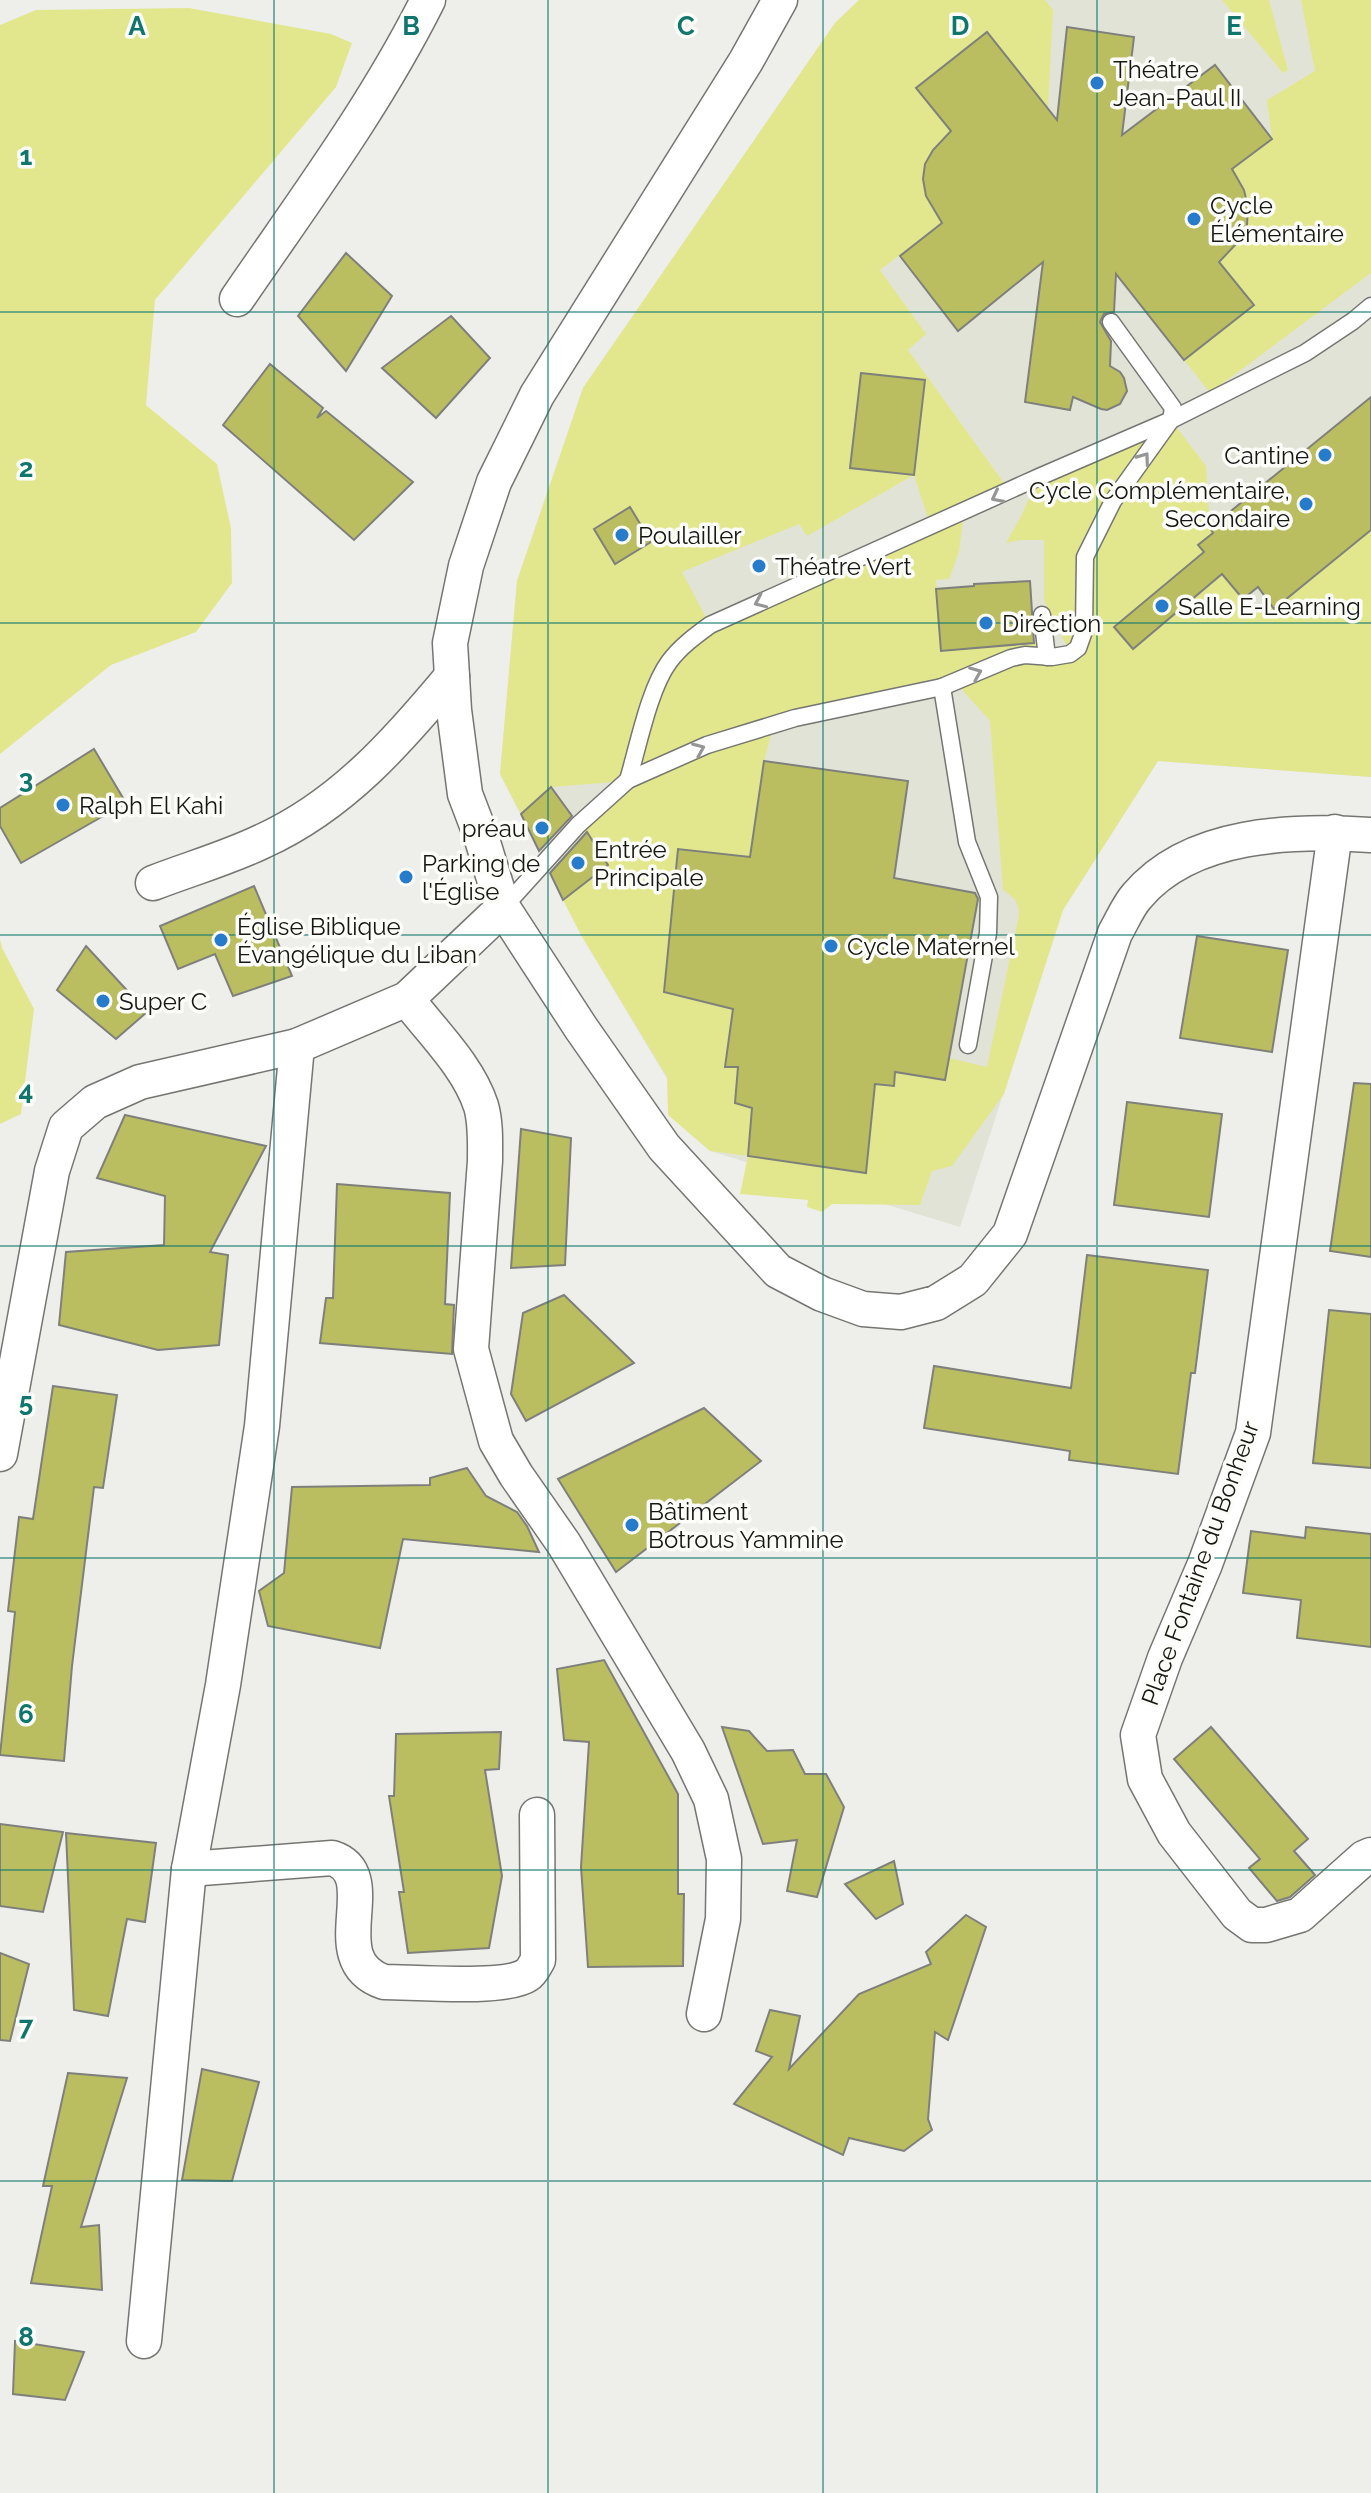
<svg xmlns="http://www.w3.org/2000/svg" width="1371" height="2493" font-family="Raleway,sans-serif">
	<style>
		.built { fill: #e2e3d7 }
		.green { fill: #e2e78e; fill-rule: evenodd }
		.building { fill: #babe60; stroke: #7f807c; stroke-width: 2 }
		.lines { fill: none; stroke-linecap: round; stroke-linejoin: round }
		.lane-casing { stroke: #757672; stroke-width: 19 }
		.street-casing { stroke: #757672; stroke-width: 37 }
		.lane { stroke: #fff; stroke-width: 16 }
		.street { stroke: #fff; stroke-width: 34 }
		.oneway { stroke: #969696 }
		.grid { fill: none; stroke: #0f766e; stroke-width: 2; stroke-opacity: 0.55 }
		.poi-dot { fill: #267cca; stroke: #fcfcf8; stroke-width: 3 }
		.labels { text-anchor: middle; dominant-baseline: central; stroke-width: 7; stroke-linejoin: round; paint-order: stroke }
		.poi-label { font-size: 24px; fill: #161615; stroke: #fcfcf8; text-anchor: start }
		.street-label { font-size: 24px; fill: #161615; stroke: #fcfcf8 }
		.grid-label { font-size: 26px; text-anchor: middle; font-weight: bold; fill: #0f766e; stroke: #fcfcf8; stroke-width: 7; stroke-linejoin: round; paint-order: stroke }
	</style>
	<rect width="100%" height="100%" fill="#eeefeb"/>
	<!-- built -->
	<path class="built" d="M859 0H1371V777L1158 761 1063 910 960 1227 710 1151 581 935 500 774 517 581 583 388 835 23Z"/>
	<!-- green -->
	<g class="green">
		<path d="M859 0H1045L1053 10 1048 109 987 32 916 88 943 121 962 107 958 131C942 139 934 148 926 164L947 221V255L929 233 880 270 926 334 908 350 1009 490 964 512 959 552 949 579 936 580 941 651 1035 643 1040 656 1070 653 1044 600V540H1021L1006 543 1020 518 1039 477 1171 420 1206 466 1210 528 1213 533 1199 546 1243 599 1256 611 1371 522V777L1158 761 1063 910 1004 1094 952 1166 932 1171 920 1205 832 1204 822 1212 807 1207 808 1200 740 1194 748 1156 710 1151 668 1115 667 1077 581 935 563 900 608 865 578 825 626 781 552 787 521 814 500 774 517 581 583 388 835 23ZM914 475 931 527 710 625 682 572 799 524 807 536ZM955 682 990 721 1003 890C1014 898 1019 901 1019 915L987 1067 949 1058 945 1079 877 1068 865 1173 752 1108 735 1103 738 1067H726L734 1003 686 998 664 992 678 849 750 858 764 761 774 724Z"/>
		<path d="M1222 0H1269L1288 70 1283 73Z"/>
		<path d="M1301 0H1371V273L1210 393 1184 360 1254 305 1230 276 1199 279C1209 267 1241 236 1246 225 1257 202 1238 177 1221 164L1241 162 1272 139 1267 100 1315 71Z"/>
		<path d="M189 8 331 34 352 43 336 87 155 300 146 405 217 464 231 528 232 583 196 632 111 665 0 754V25L36 10Z"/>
		<path d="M0 939 2 948 34 1009 21 1114 0 1124Z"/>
	</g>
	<!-- building -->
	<g class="building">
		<path d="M1067 27 1134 37 1122 135 1215 65 1272 139 1232 169 1244 190 1248 207 1247 225 1239 241 1219 262 1254 305 1184 360 1116 274 1114 312 1104 314 1100 322 1111 341 1110 366 1120 372 1124 378 1127 391 1120 404 1107 410 1101 409 1073 397 1070 410 1025 402 1043 262 958 331 900 256 942 223 926 196 923 179 925 164 933 150 951 131 916 88 987 32 1057 120Z"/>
		<path d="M346 253 392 296 346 371 298 316Z"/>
		<path d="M451 316 490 358 436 418 382 368Z"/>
		<path d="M270 364 323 408 317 418 326 411 413 482 354 540 223 425Z"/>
		<path d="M861 373 925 380 914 475 850 468Z"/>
		<path d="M1371 397V530L1274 609 1258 587 1243 599 1222 574 1133 649 1114 627 1204 552 1198 545 1213 533 1210 528Z"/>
		<path d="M630 507 651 542 615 564 594 529Z"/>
		<path d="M1030 581 1034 643 941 651 936 589 974 586V584Z"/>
		<path d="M94 749 126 803 21 863 0 826V808Z"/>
		<path d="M764 761 908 781 894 878 975 893 978 899 945 1080 895 1072 894 1086 875 1084 866 1173 748 1156 752 1108 735 1103 738 1067H725L733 1009 664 992 678 849 750 857Z"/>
		<path d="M551 787 572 816 539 851 521 814Z"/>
		<path d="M587 832 608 865 563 900 550 873Z"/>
		<path d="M254 886 292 976 233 996 215 954 178 969 160 926Z"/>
		<path d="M1197 936 1288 950 1272 1052 1180 1038Z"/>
		<path d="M86 946 147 1012 116 1039 57 990Z"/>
		<path d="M1354 1083 1371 1084V1257L1330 1251Z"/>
		<path d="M1127 1102 1222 1114 1209 1217 1114 1205Z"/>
		<path d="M125 1115 266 1146 210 1252 228 1255 219 1345 158 1350 59 1325 66 1252 164 1245 165 1196 97 1178Z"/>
		<path d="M521 1129 571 1138 565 1265 511 1268Z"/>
		<path d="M337 1184 450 1193 445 1304 454 1305 452 1354 320 1343 326 1298H333Z"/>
		<path d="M1087 1255 1208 1270 1195 1373H1191L1178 1474 1069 1460 1070 1451 924 1428 934 1366 1071 1388Z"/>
		<path d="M564 1295 634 1363 526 1421 511 1394 523 1313Z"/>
		<path d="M1329 1310 1371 1314V1468L1313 1463Z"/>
		<path d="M53 1386 117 1395 103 1488 94 1487 72 1666 64 1761 0 1755 15 1612 8 1611 19 1517 33 1519Z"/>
		<path d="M704 1408 761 1461 616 1572 558 1479Z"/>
		<path d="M467 1468 486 1496 517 1512 527 1526 539 1552 403 1539 380 1648 268 1626 259 1591 284 1573 292 1487 430 1485V1478Z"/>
		<path d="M1306 1527 1371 1534V1647L1297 1638 1301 1600 1243 1593 1251 1531 1305 1538Z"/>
		<path d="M604 1660 678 1794V1894H684L683 1966 588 1967 581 1867 589 1742 564 1740 557 1669Z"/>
		<path d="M722 1727 749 1731 767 1751 793 1750 805 1774H826L844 1807 817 1897 787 1891 797 1840 763 1844Z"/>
		<path d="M1211 1727 1308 1839 1294 1851 1315 1875 1290 1897 1277 1901 1249 1868 1260 1859 1174 1759Z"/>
		<path d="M501 1732 499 1769 485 1770 502 1876 489 1948 408 1953 399 1892H404L389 1796H394L396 1734Z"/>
		<path d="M0 1824 63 1832 43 1912 0 1906Z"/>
		<path d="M66 1833 156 1843 145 1922 127 1919 108 2016 74 2010Z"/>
		<path d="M894 1861 903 1904 876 1919 845 1884Z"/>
		<path d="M966 1915 986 1927 948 2040 935 2032 928 2119 932 2130 904 2151 849 2138 843 2155 734 2104 772 2057 756 2051 770 2010 800 2016 789 2069 859 1994 931 1964 926 1952Z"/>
		<path d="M0 1953 29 1964 10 2041 0 2040Z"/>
		<path d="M202 2069 259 2082 232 2181 182 2180Z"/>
		<path d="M68 2073 127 2078 81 2227 99 2225 102 2290 31 2283 52 2186H43Z"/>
		<path d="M15 2341 84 2352 65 2400 13 2394Z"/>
	</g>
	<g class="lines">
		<!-- lane casing -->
		<g class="lane-casing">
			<g id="lane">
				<path d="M1042 615 1047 657"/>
				<path d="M942 687 967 842 989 897 988 933 968 1045"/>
				<path d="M628 780C638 747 649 689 669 662 680 647 695 636 710 625L1039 477 1171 420 1305 353 1353 321 1371 306"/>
				<path d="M504 907 578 825 628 780 707 745 795 718 942 687 1011 658 1025 655 1052 657 1070 654 1078 648 1084 631 1085 557 1113 501 1171 420 1173 408 1111 322"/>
			</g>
		</g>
		<!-- street casing -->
		<g class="street-casing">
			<g id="street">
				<path d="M780 0 746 61 537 395 494 482 466 566 450 643 454 710 465 794 481 836 503 908 581 1028 664 1147 778 1271 822 1294 863 1309 901 1312 936 1303 973 1280 1010 1234 1115 933C1122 921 1128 906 1137 896 1191 832 1294 830 1371 835"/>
				<path d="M237 299C304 201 375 106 428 0"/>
				<path d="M1335 832 1253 1433 1205 1564 1165 1658 1138 1735 1145 1779 1174 1833 1237 1914 1252 1925H1266L1300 1915 1364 1858 1371 1855"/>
				<path d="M153 883C189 869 228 858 263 841 342 805 398 741 452 676"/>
				<path d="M407 999C432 1032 468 1066 481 1106 486 1123 485 1143 485 1161L471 1349 496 1441 516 1475 564 1544 688 1751 711 1799 724 1859 723 1919 704 2014"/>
				<path d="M0 1454 52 1171 66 1127 95 1102 140 1082 297 1046 407 999 503 908"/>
				<path d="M189 1869 332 1858C386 1875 319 1960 384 1982 413 1982 505 1990 527 1975 532 1972 535 1965 538 1960L537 1815"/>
				<path d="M144 2341 189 1869 223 1685 262 1426 297 1046"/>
			</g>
		</g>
		<!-- lane -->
		<use href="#lane" class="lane"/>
		<!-- street -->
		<use href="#street" class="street"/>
	</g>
	<!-- one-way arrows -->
	<defs><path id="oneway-chevron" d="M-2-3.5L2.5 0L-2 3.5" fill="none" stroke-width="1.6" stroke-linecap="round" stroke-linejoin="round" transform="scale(2)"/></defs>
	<g class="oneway">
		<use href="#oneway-chevron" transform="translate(1144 458) rotate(-54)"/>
		<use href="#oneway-chevron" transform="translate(997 497) rotate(153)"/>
		<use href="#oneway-chevron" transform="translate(760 602) rotate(156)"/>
		<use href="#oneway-chevron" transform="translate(976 673) rotate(-22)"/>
		<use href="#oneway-chevron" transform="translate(699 749) rotate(-23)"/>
	</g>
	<!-- grid -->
	<path class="grid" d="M274 0V2493M548 0V2493M823 0V2493M1097 0V2493M0 312H1371M0 623H1371M0 935H1371M0 1246H1371M0 1558H1371M0 1870H1371M0 2181H1371"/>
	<!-- markers -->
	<g class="poi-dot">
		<circle cx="1097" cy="83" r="8"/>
		<circle cx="1194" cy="219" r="8"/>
		<circle cx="1325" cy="455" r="8"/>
		<circle cx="1306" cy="504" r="8"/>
		<circle cx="622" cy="535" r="8"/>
		<circle cx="759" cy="566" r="8"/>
		<circle cx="1162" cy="606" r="8"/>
		<circle cx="986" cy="623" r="8"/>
		<circle cx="63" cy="805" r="8"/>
		<circle cx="542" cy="828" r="8"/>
		<circle cx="578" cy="863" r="8"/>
		<circle cx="406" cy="877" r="8"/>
		<circle cx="221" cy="940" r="8"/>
		<circle cx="831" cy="946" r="8"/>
		<circle cx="103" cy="1001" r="8"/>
		<circle cx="632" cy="1525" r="8"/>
	</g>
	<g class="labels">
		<!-- poi labels -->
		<g class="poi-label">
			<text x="1113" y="69">Théatre<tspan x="1113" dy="28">Jean-Paul II</tspan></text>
			<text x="1210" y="205">Cycle<tspan x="1210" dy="28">Élémentaire</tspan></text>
			<text x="1309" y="455" text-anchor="end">Cantine</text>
			<text x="1290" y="490" text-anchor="end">Cycle Complémentaire,<tspan x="1290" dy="28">Secondaire</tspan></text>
			<text x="638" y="535">Poulailler</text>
			<text x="775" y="566">Théatre Vert</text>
			<text x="1178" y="606">Salle E-Learning</text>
			<text x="1002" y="623">Diréction</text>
			<text x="79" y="805">Ralph El Kahi</text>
			<text x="526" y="828" text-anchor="end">préau</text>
			<text x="594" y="849">Entrée<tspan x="594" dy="28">Principale</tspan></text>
			<text x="422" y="863">Parking de<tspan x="422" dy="28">l'Église</tspan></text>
			<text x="237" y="926">Église Biblique<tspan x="237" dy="28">Évangélique du Liban</tspan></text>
			<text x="847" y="946">Cycle Maternel</text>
			<text x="119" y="1001">Super C</text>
			<text x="648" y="1511">Bâtiment<tspan x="648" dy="28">Botrous Yammine</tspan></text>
		</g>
		<!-- street labels -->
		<g class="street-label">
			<text transform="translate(1200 1563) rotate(-70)">Place Fontaine du Bonheur</text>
		</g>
	</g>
	<g class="grid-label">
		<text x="137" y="35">A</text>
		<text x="411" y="35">B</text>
		<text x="686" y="35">C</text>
		<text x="960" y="35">D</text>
		<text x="1234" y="35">E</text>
		<text x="26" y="165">1</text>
		<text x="26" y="477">2</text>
		<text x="26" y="788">3</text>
		<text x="26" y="1100">4</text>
		<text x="26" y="1411">5</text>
		<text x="26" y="1723">6</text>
		<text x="26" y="2035">7</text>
		<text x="26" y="2346">8</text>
	</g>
</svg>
